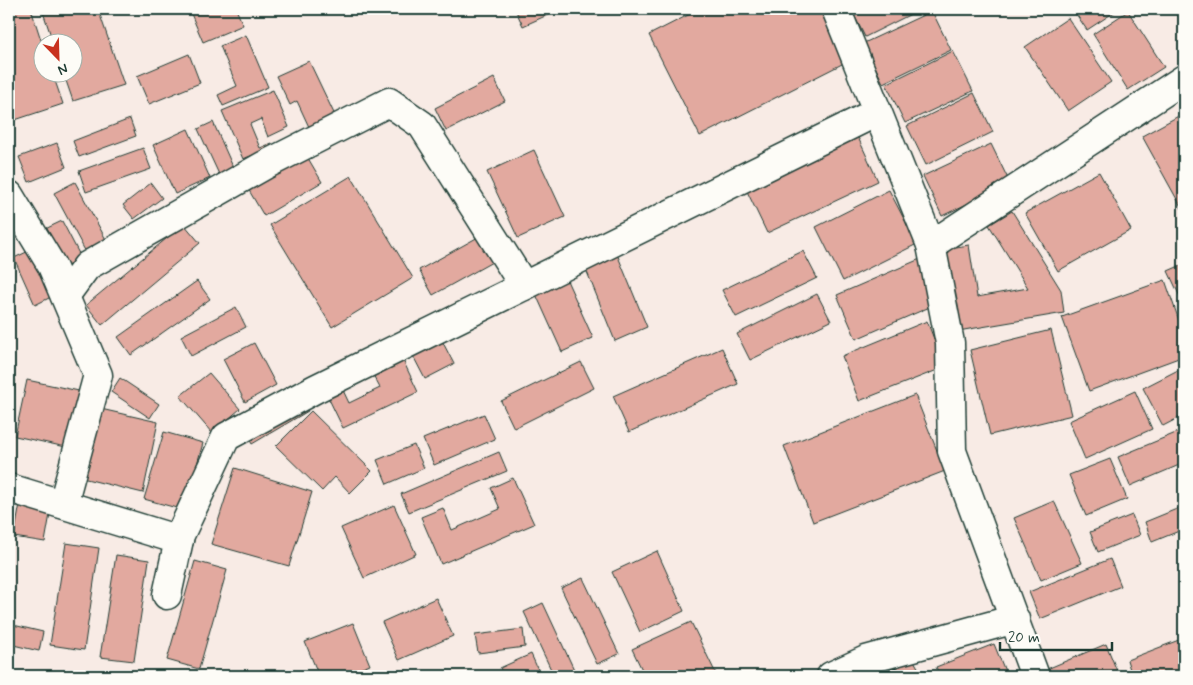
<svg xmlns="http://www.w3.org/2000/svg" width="1193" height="685" font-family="Mynerve,sans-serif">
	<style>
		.building { fill: #e2a99f; stroke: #1f3d34 }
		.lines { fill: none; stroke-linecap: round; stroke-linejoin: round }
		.street-casing { stroke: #1f3d34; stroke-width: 31 }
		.street { stroke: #fdfcf7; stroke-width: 28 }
	</style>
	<rect width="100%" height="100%" fill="#f8ebe5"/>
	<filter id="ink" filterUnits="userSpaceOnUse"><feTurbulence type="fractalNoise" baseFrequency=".02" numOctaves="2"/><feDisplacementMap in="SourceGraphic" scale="10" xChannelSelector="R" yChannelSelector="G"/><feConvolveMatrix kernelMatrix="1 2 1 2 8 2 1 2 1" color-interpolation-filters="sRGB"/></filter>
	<g filter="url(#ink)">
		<!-- building -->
		<g class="building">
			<path d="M9 9H31L42 43V72H52L63 104 9 122Z"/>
			<path d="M42 9H98L124 85 73 101 63 72H72V42H53Z"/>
			<path d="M189 9H236L243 25 203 42Z"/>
			<path d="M515 9H561L523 26Z"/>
			<path d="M700 9H819L846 62 700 136 649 35Z"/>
			<path d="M851 9H921L865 37Z"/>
			<path d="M1078 9H1114L1116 11 1087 30 1074 11Z"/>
			<path d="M932 11 951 50 883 83 864 43Z"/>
			<path d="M1128 11 1164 67 1128 90 1093 34Z"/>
			<path d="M1068 18 1111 82 1068 111 1025 47Z"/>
			<path d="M246 35 268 87 223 106 218 95 237 86 220 46Z"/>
			<path d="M953 51 973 91 905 123 886 84Z"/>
			<path d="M189 54 200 83 149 104 137 76Z"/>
			<path d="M309 61 341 128 315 140 297 101 290 105 276 76Z"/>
			<path d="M494 78 505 101 446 131 435 108Z"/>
			<path d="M273 90 289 127 268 137 261 119 250 124 260 148 272 143 277 154 256 163 253 155 243 159 222 111Z"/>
			<path d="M974 93 993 132 926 165 907 126Z"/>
			<path d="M1184 113V212L1142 136Z"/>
			<path d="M130 119 136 136 79 157 73 141Z"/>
			<path d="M213 122 237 176 223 183 198 129Z"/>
			<path d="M188 129 210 178 175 194 153 145Z"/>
			<path d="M856 133 878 181 767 233 744 185Z"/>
			<path d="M57 143 66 167 29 182 19 157Z"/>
			<path d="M991 144 1010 183 942 216 923 176Z"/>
			<path d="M143 148 151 169 86 192 79 171Z"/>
			<path d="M534 150 565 217 518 238 487 172Z"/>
			<path d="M305 153 322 182 264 216 247 187Z"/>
			<path d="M1099 172 1131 230 1058 271 1025 213Z"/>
			<path d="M351 176 413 278 332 327 270 225Z"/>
			<path d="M75 182 110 247 89 258 54 193Z"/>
			<path d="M151 183 162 198 134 219 123 205Z"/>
			<path d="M889 190 917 244 843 281 816 227Z"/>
			<path d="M1012 211 1061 290 1064 313 958 331 943 249 969 245 977 297 1028 288 989 225Z"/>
			<path d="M62 221 87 269 65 279 41 231Z"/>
			<path d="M184 224 200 243 102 325 86 305Z"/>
			<path d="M480 236 494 261 433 295 419 270Z"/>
			<path d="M33 249 55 295 35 305 14 258Z"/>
			<path d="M803 251 817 278 736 317 722 290Z"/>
			<path d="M617 254 647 327 615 341 585 267Z"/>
			<path d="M920 259 939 303 856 339 837 295Z"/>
			<path d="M1184 264V299L1182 301 1168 271Z"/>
			<path d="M565 276 593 338 562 352 534 290Z"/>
			<path d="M1165 280 1184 335V356L1089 391 1062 317Z"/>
			<path d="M197 281 210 299 131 355 118 337Z"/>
			<path d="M817 294 831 321 750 360 737 334Z"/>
			<path d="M236 307 246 327 191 356 181 336Z"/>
			<path d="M927 321 945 367 859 401 842 356Z"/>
			<path d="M1051 330 1072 415 990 435 970 350Z"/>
			<path d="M439 335 454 364 425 379 410 350Z"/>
			<path d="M254 343 276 385 245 402 223 359Z"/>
			<path d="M722 348 738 384 629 432 613 396Z"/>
			<path d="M401 356 418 392 343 428 326 393 341 386 349 403 380 388 371 371Z"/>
			<path d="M581 362 594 388 514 428 501 401Z"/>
			<path d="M1178 370 1184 383V415L1163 426 1143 388Z"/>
			<path d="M209 373 240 409 212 433 180 396Z"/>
			<path d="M120 378 159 404 150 418 111 392Z"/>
			<path d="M9 379 15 380 9 442Z"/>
			<path d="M27 380 79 391 66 447 15 436Z"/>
			<path d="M1135 391 1152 429 1085 459 1069 421Z"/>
			<path d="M915 395 945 471 813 522 784 446Z"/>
			<path d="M301 400 308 411 252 444 246 433Z"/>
			<path d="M92 407 158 422 143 493 74 476Z"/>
			<path d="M311 411 372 471 350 493 335 477 322 491 276 446Z"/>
			<path d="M484 414 495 439 434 465 423 439Z"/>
			<path d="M1183 430 1184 463 1130 486 1118 457Z"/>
			<path d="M164 432 203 443 184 510 144 499Z"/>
			<path d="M414 445 424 468 387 484 377 460Z"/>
			<path d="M499 452 507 471 409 512 401 494Z"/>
			<path d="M1110 459 1127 499 1086 516 1069 475Z"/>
			<path d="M235 468 312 492 289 566 211 544Z"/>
			<path d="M513 478 534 524 441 564 421 517 443 508 452 530 500 509 491 488Z"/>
			<path d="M21 498 52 503 45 542 14 537Z"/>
			<path d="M1054 501 1082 563 1041 580 1014 518Z"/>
			<path d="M394 505 416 554 364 578 341 528Z"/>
			<path d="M1184 506V529L1152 542 1145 522Z"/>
			<path d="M1132 515 1140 535 1098 552 1090 532Z"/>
			<path d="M66 543 99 548 84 650 50 645Z"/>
			<path d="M657 551 684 611 640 632 612 572Z"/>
			<path d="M116 555 149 560 134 661 100 657Z"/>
			<path d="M1110 559 1121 586 1040 619 1029 592Z"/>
			<path d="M195 561 227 570 199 669 167 660Z"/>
			<path d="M583 578 619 654 597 664 561 588Z"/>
			<path d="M436 598 453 636 399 660 382 622Z"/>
			<path d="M543 603 577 676H554L524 612Z"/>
			<path d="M691 622 717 676H645L632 649Z"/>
			<path d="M353 623 370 665 341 676H319L305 642Z"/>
			<path d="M9 624 43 632 39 651 9 644Z"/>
			<path d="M523 629 525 647 478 653 475 635Z"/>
			<path d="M1184 638V676H1132L1127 660Z"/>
			<path d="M994 644 1007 676H940L936 667Z"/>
			<path d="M1106 644 1119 676H1050L1047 669Z"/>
			<path d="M531 654 540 674 504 676 500 668Z"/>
			<path d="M913 659 923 676H882Z"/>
		</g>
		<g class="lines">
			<!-- street casing -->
			<g class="street-casing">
				<g id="street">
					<path d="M836 9 931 245 950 343 952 451 1035 676"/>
					<path d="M9 195 52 266 98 375 63 504"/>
					<path d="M931 245 1184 79"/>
					<path d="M65 296 87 266 265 165 389 102 422 125 524 286"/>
					<path d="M9 488 179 540"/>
					<path d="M167 595 180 535 226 437 315 389 877 112"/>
					<path d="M831 676 866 660 1015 619"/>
				</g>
			</g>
			<!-- street -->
			<use href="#street" class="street"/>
		</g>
	</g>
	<!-- margin -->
	<rect width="1193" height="685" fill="none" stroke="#fdfcf7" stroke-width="30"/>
	<rect x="15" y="15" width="1163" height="655" fill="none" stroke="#1f3d34" stroke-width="2" filter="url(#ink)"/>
	<!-- north arrow -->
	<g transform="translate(58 58) rotate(157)"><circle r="24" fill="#fdfcf7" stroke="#a4b0a9"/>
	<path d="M0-4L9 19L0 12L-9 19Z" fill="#c8321e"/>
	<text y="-8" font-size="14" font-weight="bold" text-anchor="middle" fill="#1f3d34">N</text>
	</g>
	<!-- scale -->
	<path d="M1000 642v8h112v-8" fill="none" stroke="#1f3d34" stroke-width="2.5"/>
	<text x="1008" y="642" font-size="15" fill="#1f3d34" stroke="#fdfcf7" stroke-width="4" paint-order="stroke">20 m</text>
</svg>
